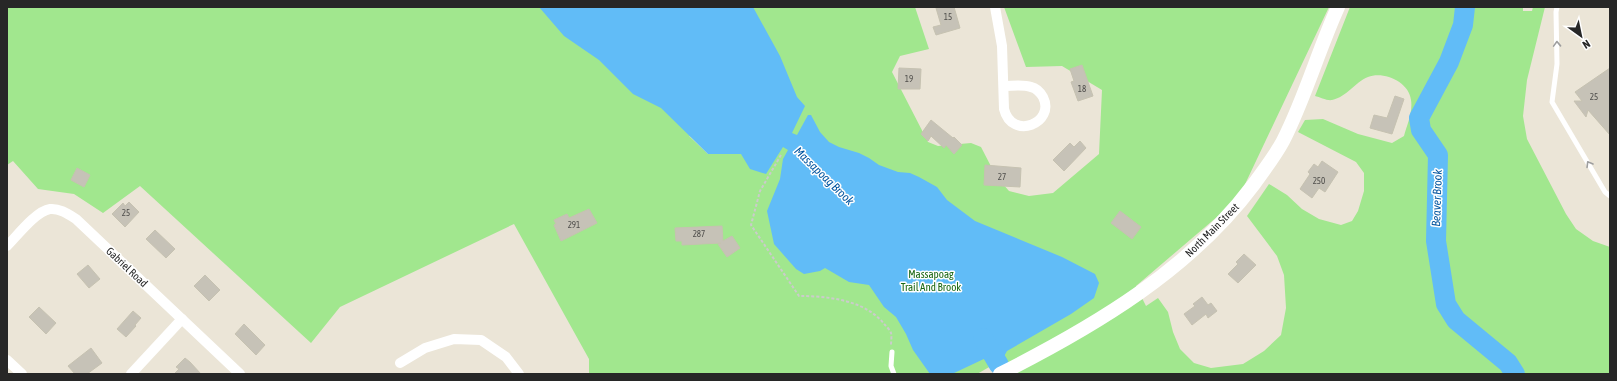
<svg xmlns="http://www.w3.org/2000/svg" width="1617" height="381" font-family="'Asap Condensed',sans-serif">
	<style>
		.green { fill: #a1e78e; fill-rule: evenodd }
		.water { fill: #61bcf7 }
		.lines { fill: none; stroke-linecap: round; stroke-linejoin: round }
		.river { stroke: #61bcf7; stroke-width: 20 }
		.building { fill: #c6c2b7; stroke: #c6c2b1 }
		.path { stroke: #cbcbcb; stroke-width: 2; stroke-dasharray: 3 2; stroke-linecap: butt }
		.lane { stroke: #fff; stroke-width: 5 }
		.street { stroke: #fff; stroke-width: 10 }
		.secondary { stroke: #fff; stroke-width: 14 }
		.oneway { stroke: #9e9e9e }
		.labels { text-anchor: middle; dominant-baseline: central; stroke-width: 3; stroke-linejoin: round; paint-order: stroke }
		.number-label { font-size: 9px; fill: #4f4e4b }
		.street-label { font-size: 11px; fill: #272727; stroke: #fff }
		.park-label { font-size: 11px; fill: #1a6814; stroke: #fff }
		.water-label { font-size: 12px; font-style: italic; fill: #03559f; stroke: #fff }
	</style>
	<rect width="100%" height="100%" fill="#ebe5d7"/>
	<!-- green -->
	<path class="green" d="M7 7H915L929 49 900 56 892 72 928 142 938 146 971 143 981 147 996 176 1009 191 1029 196 1053 193 1099 154 1102 90 1062 66 1026 67 1004 7H1329L1238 199 1136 286 1146 306 1158 298 1168 312 1173 332 1180 349 1194 363 1211 368 1243 364 1264 351 1281 335 1286 308 1284 275 1277 256 1247 216 1269 184 1287 195 1302 209 1319 219 1341 225 1352 221 1358 211 1364 191V173L1356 162 1298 132 1305 120 1323 119 1358 134 1392 143 1404 136C1407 125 1413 112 1411 100 1409 82 1384 71 1368 77 1355 82 1347 97 1332 100 1327 101 1320 97 1315 96L1350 7H1523V11H1532L1533 7H1545L1527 80 1523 116 1527 139 1566 214 1576 229 1593 241 1610 247V374H997L991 366 977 374H589V359L514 224 340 307 311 343 140 186 103 213 74 194 38 189 13 161 7 165ZM689 136 740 153 708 154Z"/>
	<!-- water -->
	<path class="water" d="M539 7H753L780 56 797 97 805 106 792 133 797 135 808 115H811L820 132 829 142 839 147 859 153 869 158 879 165 898 172 910 173 919 177 937 187 947 200 975 221 1062 257 1095 274 1099 283 1094 298 1071 314 1007 351 1002 360 995 363 988 357 952 374H930L913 350 906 334 896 317 884 307 869 285 849 282 825 268 820 271 804 274 796 269 774 244 767 211 780 179 783 159 788 150 783 147 766 174 750 169 741 154H708L661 108 633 94 599 60 564 36Z"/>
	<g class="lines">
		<!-- river -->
		<g class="river">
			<path d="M1465 7 1463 25 1449 62 1419 118 1421 130 1438 155 1436 241 1446 304 1456 320 1508 363 1515 374"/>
			<path d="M983 338 999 365"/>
		</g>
	</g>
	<!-- building -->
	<g class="building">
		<path d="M941 7H954L960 28 936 35 933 27 941 25 936 8Z"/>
		<path d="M1082 65 1093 96 1078 101 1071 82 1074 81 1070 69Z"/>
		<path d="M899 68 921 69 920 89H898Z"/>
		<path d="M1610 68V135L1588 110 1586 117 1574 101H1582L1575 92Z"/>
		<path d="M1395 96 1404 99 1392 134 1370 128 1374 115 1387 118Z"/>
		<path d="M931 120 953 138 954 137 962 145 954 154 946 145 944 148 931 136 928 141 921 134Z"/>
		<path d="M1080 141 1086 148 1064 171 1053 160 1070 143 1074 147Z"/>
		<path d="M1322 161 1338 172 1325 192 1319 188 1312 198 1300 189 1310 174 1308 172 1314 164 1318 167Z"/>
		<path d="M985 165 1021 168 1020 187 984 185Z"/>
		<path d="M77 168 90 175 84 187 71 180Z"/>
		<path d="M129 202 139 212 125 227 112 214 123 203 125 206Z"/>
		<path d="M589 209 597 223 561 241 554 225 556 224 554 220 567 214 569 218Z"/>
		<path d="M1120 211 1141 227 1132 239 1111 223Z"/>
		<path d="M722 226 723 241 732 236 740 248 727 257 718 244 721 243 682 245V241H676L675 228Z"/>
		<path d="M155 230 175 249 166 258 146 239Z"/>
		<path d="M1244 254 1256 265 1238 283 1228 274 1238 264 1236 262Z"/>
		<path d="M88 265 100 279 89 288 77 274Z"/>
		<path d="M205 275 220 290 209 301 194 286Z"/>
		<path d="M1202 297 1208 305 1211 303 1217 311 1208 318 1206 314 1192 325 1184 314 1195 306 1193 304Z"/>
		<path d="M39 307 56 323 46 334 29 317Z"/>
		<path d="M133 311 141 318 135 325 136 326 126 337 117 329Z"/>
		<path d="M244 324 265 345 256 355 235 334Z"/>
		<path d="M91 348 102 363 87 374H75L68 366Z"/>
		<path d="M185 358 190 362 201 374H174L179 369 176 367Z"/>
	</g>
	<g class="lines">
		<!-- path -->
		<path class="path" d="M781 155 760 191 751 225 799 296C828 296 866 300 885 325 887 327 890 330 891 333 892 336 891 341 891 345"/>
		<!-- lane -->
		<g class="lane">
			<path d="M1557 7 1556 12 1557 64 1552 102 1605 192 1610 196"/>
			<path d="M892 352 891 366 894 374"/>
		</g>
		<!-- street -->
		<g class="street">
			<path d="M995 7 1002 46 1004 109C1012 141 1056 123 1043 97 1040 92 1036 88 1031 87 1023 84 1012 86 1004 86"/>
			<path d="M7 246C17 236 36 211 50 209 59 208 68 214 76 219L240 374"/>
			<path d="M7 360 22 374"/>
			<path d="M400 363 425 348 454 339 481 340 506 357 519 374"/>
			<path d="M131 374 182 319"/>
		</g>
		<!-- secondary -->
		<path class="secondary" d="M1000 374C1095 326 1190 270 1254 184 1264 170 1275 156 1283 141 1305 98 1318 51 1338 7"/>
	</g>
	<!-- one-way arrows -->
	<defs><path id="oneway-chevron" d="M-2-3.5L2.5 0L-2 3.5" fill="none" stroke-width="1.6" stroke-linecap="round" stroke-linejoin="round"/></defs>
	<g class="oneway">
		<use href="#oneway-chevron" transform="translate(1557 44) rotate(-92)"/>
		<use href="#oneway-chevron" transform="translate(1589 164) rotate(-121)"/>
	</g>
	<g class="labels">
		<!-- number labels -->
		<g class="number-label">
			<text x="948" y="17">15</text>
			<text x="909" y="79">19</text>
			<text x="1082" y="89">18</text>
			<text x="1594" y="97">25</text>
			<text x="1002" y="177">27</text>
			<text x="1319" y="181">250</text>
			<text x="126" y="213">25</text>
			<text x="574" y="225">291</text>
			<text x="699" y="234">287</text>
		</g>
		<!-- street labels -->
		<g class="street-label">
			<text transform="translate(1212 230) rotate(-45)">North Main Street</text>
			<text transform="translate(127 267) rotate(43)">Gabriel Road</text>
		</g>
		<!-- park labels -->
		<g class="park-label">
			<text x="931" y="274">Massapoag<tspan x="931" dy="13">Trail And Brook</tspan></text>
		</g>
		<!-- water labels -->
		<g class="water-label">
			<text transform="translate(824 176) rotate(44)">Massapoag Brook</text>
			<text transform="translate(1437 198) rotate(-88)">Beaver Brook</text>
		</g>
	</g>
	<!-- border -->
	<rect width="1617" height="381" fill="none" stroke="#272727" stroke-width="16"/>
	<!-- north arrow -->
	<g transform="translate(1581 36) rotate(147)" stroke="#ffffff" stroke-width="3" paint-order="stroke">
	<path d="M0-3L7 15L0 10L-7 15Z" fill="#272727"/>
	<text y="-6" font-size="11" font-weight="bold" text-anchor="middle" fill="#272727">N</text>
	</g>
</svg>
